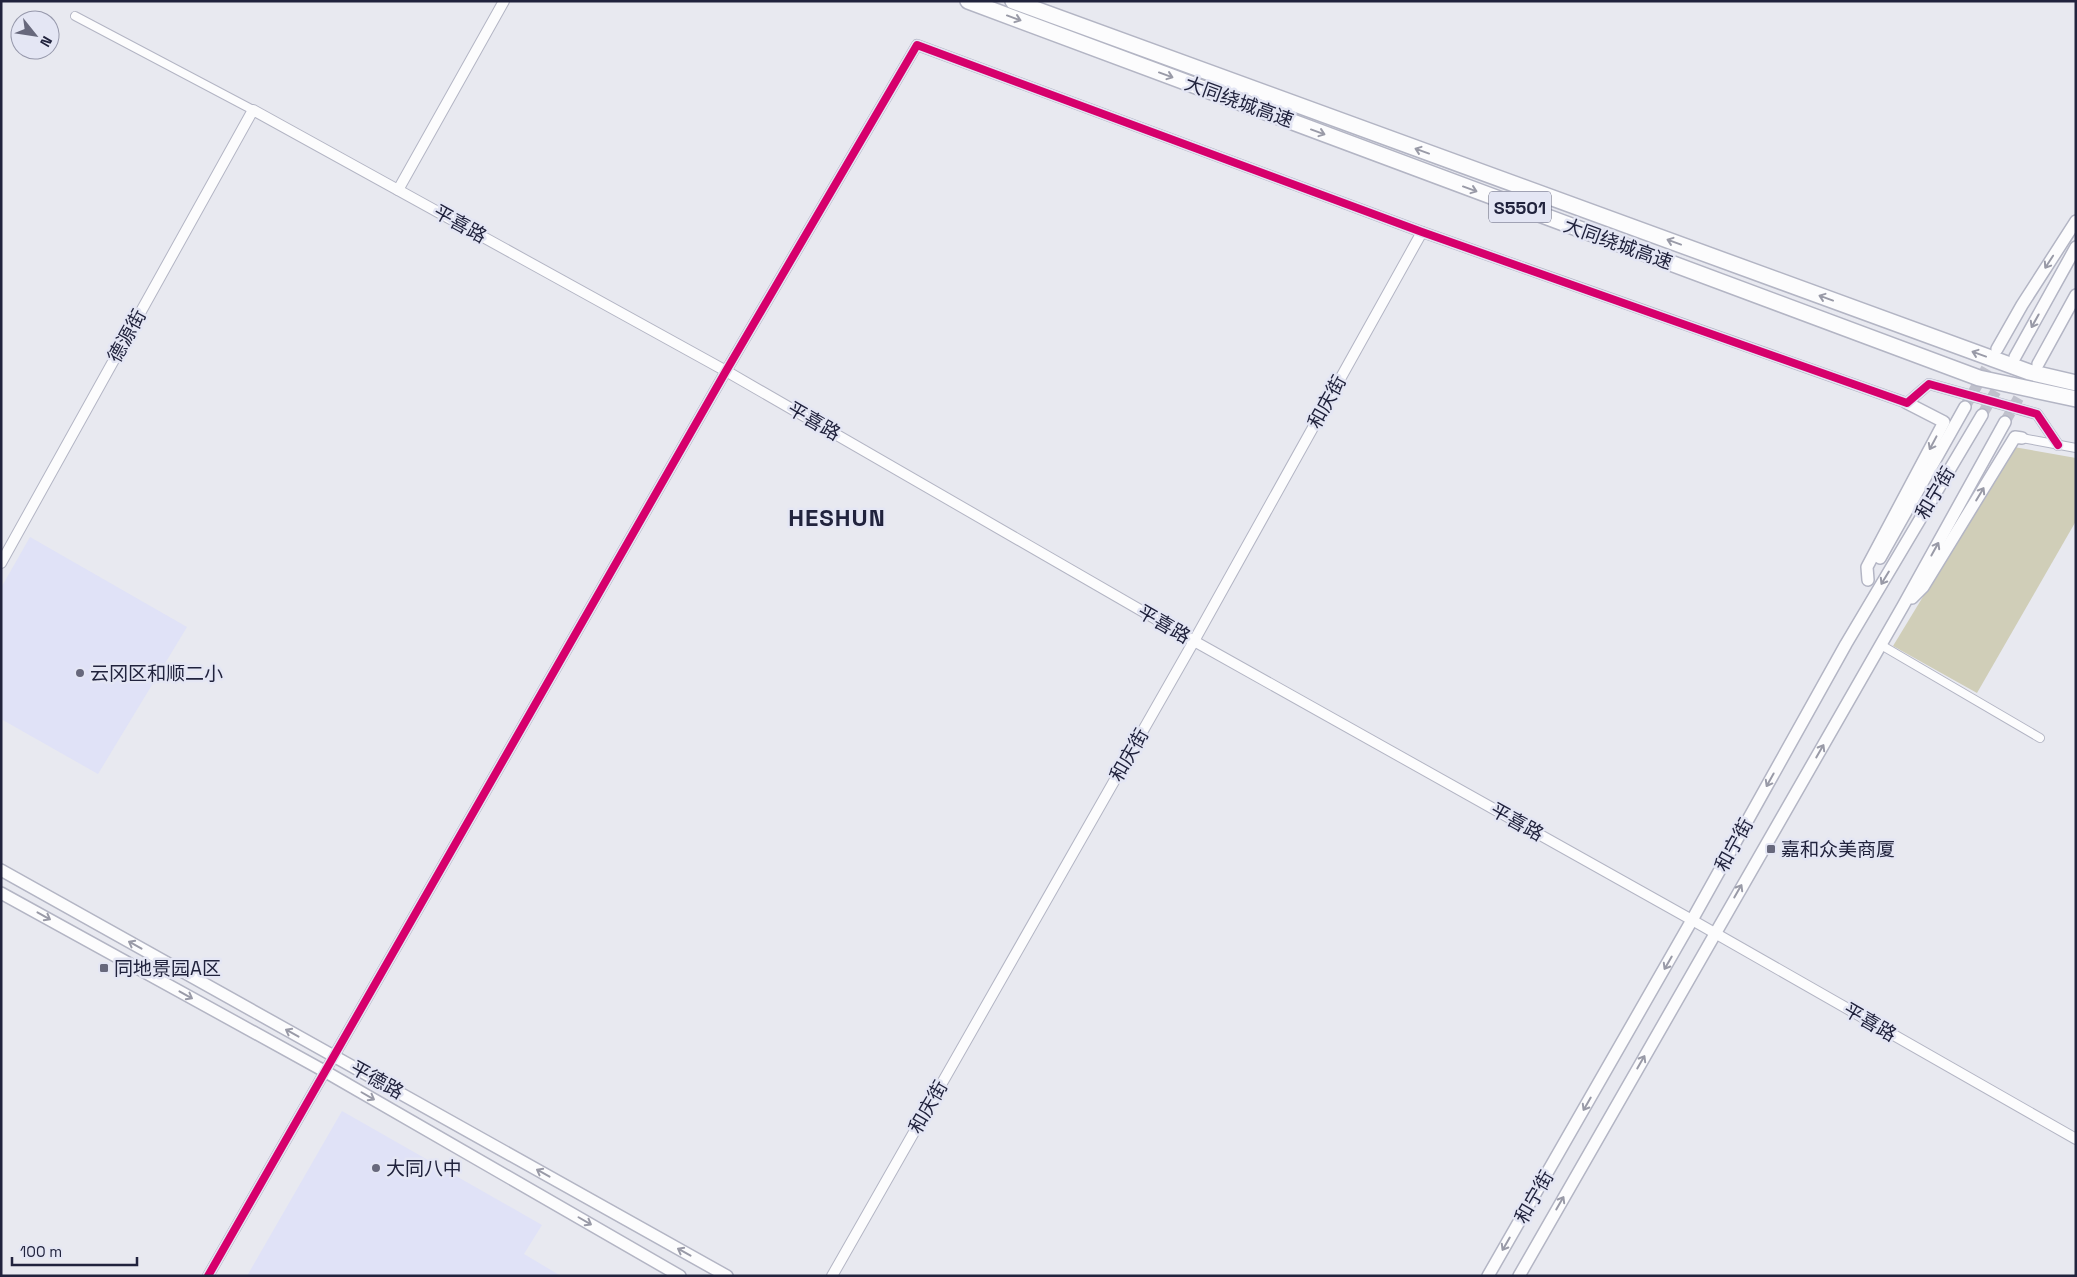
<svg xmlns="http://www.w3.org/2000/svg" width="2077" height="1277" font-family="'Space Grotesk','Noto Sans SC',sans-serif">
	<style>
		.built { fill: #e0e2f7 }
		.green { fill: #d0ceb8 }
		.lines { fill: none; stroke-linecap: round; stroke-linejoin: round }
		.secondary-tunnel { stroke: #c0c1cc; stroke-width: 11; stroke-dasharray: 11 5.5; stroke-linecap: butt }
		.minor-casing { stroke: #b3b5c4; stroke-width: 10 }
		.tertiary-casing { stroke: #b3b5c4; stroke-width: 12 }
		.secondary-casing { stroke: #b3b5c4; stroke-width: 14 }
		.motorway-casing { stroke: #b3b5c4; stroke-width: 18 }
		.minor { stroke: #fcfcfd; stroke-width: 8 }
		.tertiary { stroke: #fcfcfd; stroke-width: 10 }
		.secondary { stroke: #fcfcfd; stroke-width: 11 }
		.motorway { stroke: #fcfcfd; stroke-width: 15 }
		.cycleway-casing { stroke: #e4e6f4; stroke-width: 11 }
		.cycleway { stroke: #d6006c; stroke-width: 8 }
		.oneway { stroke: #999aa7 }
		.poi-dot { fill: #67687c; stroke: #e4e6f4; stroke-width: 2 }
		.labels { text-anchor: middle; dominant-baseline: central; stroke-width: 5; stroke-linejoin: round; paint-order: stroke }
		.shield { fill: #e4e6f4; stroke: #5c5e74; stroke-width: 1 }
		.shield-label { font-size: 18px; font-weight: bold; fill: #21233d }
		.street-label { font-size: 19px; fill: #21233d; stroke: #e4e6f4 }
		.poi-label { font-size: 19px; fill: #21233d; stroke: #e4e6f4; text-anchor: start }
		.district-label { font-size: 24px; font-weight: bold; letter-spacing: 1px; fill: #21233d; stroke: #e4e6f4 }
	</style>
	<rect width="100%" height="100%" fill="#e8e9f0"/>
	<!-- built -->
	<g class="built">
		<path d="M30 537 187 627 98 774 1 719V588Z"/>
		<path d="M342 1111 542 1225 524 1254 561 1276H247Z"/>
	</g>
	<!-- green -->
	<path class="green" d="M2014 447 2076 458V521L1977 693 1893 646Z"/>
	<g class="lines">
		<!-- secondary-tunnel -->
		<g class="secondary-tunnel">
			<path d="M1965 407 1995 353"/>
			<path d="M1982 415 2015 358"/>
			<path d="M2005 422 2036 367"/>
		</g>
		<!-- minor casing -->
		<g class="minor-casing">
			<g id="minor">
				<path d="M75 16 253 110"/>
				<path d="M2022 438 2076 448"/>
				<path d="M1881 645 2040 738"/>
			</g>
		</g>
		<!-- tertiary casing -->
		<g class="tertiary-casing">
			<g id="tertiary">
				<path d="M398 190 504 1"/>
				<path d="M1 563 253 110 726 371 1194 641 1692 920 2076 1139"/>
				<path d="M208 1276 726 371 917 45 1422 232 1907 403 1929 384 2037 414 2058 445"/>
				<path d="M832 1276 1194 641 1422 232"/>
			</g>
		</g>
		<!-- secondary casing -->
		<g class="secondary-casing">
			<g id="secondary">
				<path d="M1997 349 2022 305 2076 221"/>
				<path d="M2015 357 2076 247"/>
				<path d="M2038 364 2076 295"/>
				<path d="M1880 558 1965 407"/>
				<path d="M1868 580 1867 567 1944 422 1907 403"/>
				<path d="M1912 598 1923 587 2015 437 2022 438"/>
				<path d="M1 870 727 1276"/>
				<path d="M1 893 326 1072 680 1276"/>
				<path d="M1488 1276 1692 920 1846 644 1982 415"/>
				<path d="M1519 1276 1903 606 2005 422"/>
			</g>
		</g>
		<!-- motorway casing -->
		<g class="motorway-casing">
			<g id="motorway">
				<path d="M968 1 1979 378 2076 399"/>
				<path d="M1013 1 2029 372 2076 383"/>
			</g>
		</g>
		<!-- minor -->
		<use href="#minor" class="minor"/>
		<!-- tertiary -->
		<use href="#tertiary" class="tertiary"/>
		<!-- secondary -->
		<use href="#secondary" class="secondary"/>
		<!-- motorway -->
		<use href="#motorway" class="motorway"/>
		<!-- cycleway casing -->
		<g class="cycleway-casing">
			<path id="cycleway" d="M208 1276 726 371 917 45 1422 232 1907 403 1929 384 2037 414 2058 445"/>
		</g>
		<!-- cycleway -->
		<use href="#cycleway" class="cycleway"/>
	</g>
	<!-- one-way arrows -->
	<defs><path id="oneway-shaft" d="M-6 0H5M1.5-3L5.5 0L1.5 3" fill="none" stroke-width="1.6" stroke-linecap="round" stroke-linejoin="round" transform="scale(1.25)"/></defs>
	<g class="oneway">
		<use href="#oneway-shaft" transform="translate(1014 18) rotate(20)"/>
		<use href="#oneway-shaft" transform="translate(1166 75) rotate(20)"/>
		<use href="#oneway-shaft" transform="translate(1318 132) rotate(20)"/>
		<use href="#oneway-shaft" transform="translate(1422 151) rotate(-160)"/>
		<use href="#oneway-shaft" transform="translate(1470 189) rotate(20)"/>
		<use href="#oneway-shaft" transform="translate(1674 242) rotate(-160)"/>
		<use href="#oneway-shaft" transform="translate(2049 262) rotate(123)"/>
		<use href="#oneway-shaft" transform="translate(1826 298) rotate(-160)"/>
		<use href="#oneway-shaft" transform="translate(2035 321) rotate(119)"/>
		<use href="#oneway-shaft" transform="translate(1979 354) rotate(-160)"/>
		<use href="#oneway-shaft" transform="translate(1933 443) rotate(118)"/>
		<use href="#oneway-shaft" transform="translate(1980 494) rotate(-59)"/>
		<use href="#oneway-shaft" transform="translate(1935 549) rotate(-61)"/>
		<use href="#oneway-shaft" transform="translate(1885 578) rotate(121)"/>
		<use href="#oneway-shaft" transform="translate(1820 751) rotate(-60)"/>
		<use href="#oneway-shaft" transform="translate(1770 780) rotate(119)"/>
		<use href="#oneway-shaft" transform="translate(1738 891) rotate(-60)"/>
		<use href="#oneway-shaft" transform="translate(44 916) rotate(29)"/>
		<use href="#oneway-shaft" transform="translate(135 945) rotate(-151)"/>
		<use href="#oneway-shaft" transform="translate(1668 963) rotate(120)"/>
		<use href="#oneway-shaft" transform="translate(186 995) rotate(29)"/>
		<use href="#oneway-shaft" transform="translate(292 1033) rotate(-151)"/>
		<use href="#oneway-shaft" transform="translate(1641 1062) rotate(-60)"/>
		<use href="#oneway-shaft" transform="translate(368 1096) rotate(30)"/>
		<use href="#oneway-shaft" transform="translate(1587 1104) rotate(120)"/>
		<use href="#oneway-shaft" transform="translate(543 1173) rotate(-151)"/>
		<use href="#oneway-shaft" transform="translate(1560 1203) rotate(-60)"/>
		<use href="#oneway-shaft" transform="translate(585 1221) rotate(30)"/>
		<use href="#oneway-shaft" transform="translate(1506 1244) rotate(120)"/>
		<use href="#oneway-shaft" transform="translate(684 1252) rotate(-151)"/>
	</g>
	<!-- markers -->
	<g class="poi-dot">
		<circle cx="80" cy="673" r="5"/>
		<rect x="1766" y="844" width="10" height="10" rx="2.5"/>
		<rect x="99" y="963" width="10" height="10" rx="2.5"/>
		<circle cx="376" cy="1168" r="5"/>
	</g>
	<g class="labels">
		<!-- shield labels -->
		<rect class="shield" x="1489" y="191.5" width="62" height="31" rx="4"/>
		<g class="shield-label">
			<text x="1520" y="207">S5501</text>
		</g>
		<!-- street labels -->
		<g class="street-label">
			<text transform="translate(1239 102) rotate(20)">大同绕城高速</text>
			<text transform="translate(460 224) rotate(29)">平喜路</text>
			<text transform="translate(1618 244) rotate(20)">大同绕城高速</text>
			<text transform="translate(127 336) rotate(-61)">德源街</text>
			<text transform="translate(1327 402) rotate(-61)">和庆街</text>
			<text transform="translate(814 421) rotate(30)">平喜路</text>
			<text transform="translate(1935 493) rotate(-59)">和宁街</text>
			<text transform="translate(1164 624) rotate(30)">平喜路</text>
			<text transform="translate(1129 755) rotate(-60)">和庆街</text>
			<text transform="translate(1517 822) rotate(29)">平喜路</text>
			<text transform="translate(1734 845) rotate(-61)">和宁街</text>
			<text transform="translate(1870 1022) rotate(30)">平喜路</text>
			<text transform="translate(377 1080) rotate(29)">平德路</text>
			<text transform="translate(928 1107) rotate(-60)">和庆街</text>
			<text transform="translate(1534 1197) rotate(-60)">和宁街</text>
		</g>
		<!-- poi labels -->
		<g class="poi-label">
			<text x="90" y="673">云冈区和顺二小</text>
			<text x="1781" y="849">嘉和众美商厦</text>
			<text x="114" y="968">同地景园A区</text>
			<text x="386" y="1168">大同八中</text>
		</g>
		<!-- district labels -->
		<g class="district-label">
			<text x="837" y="517">HESHUN</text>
		</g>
	</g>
	<!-- border -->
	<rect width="2077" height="1277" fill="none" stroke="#21233d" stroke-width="5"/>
	<!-- north arrow -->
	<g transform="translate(35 35) rotate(120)"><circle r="24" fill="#e4e6f4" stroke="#9698ab"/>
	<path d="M0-4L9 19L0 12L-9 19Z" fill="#67687c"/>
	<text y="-8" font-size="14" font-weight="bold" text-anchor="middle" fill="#21233d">N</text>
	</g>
	<!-- scale -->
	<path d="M12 1257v8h125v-8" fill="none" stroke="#21233d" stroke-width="2.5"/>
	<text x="20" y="1257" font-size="15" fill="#21233d" stroke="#e4e6f4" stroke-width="4" paint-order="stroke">100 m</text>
</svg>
